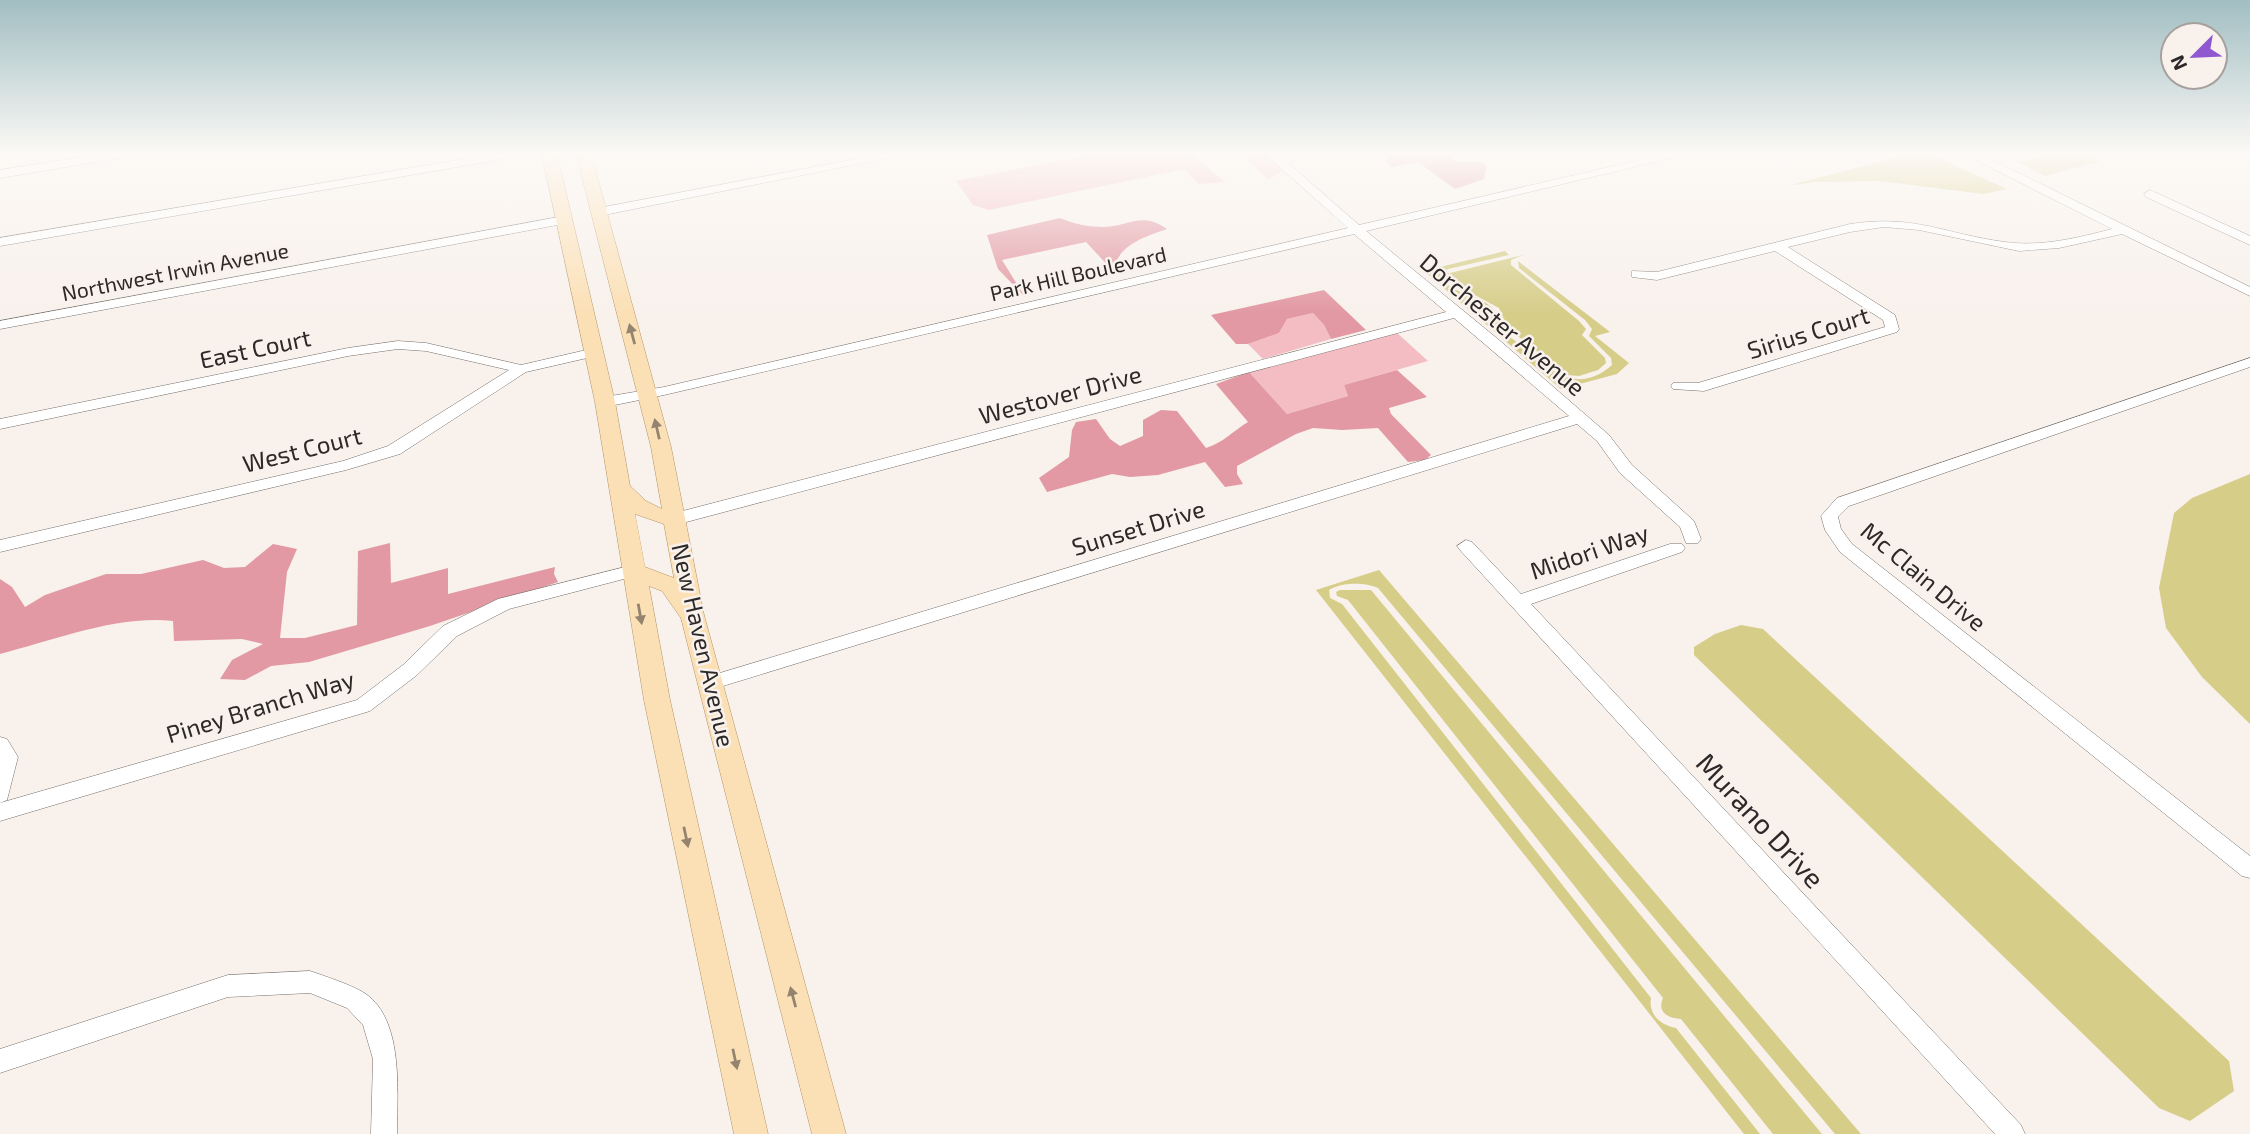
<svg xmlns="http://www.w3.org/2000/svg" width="2250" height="1134" font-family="'Exo 2',sans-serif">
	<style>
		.green { fill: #f4bdc4 }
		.forest { fill: #e299a3 }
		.water { fill: #d6cd89 }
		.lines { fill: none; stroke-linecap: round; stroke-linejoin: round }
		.minor-casing { stroke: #756f6b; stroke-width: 1 }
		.major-casing { stroke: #b19364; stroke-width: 1 }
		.minor { fill: #fff; fill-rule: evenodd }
		.major { fill: #fbe0b6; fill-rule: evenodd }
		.oneway { fill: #94846f }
		.labels { text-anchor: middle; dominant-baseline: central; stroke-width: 5; stroke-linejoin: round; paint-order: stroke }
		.far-street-label { font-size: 21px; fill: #2c2928; stroke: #f8f1ec }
		.street-label { font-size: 24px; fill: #2c2928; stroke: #f8f1ec }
		.near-street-label { font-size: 28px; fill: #2c2928; stroke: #f8f1ec }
	</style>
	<rect width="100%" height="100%" fill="#f8f1ec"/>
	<!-- green -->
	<g class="green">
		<path d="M1094 154H1191L1225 182 1199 184 1184 169 989 210 973 205 956 181Z"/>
		<path d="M1241 154H1265L1281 169 1280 173 1268 179Z"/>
		<path d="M1313 313 1324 325 1331 339 1263 359 1248 344 1279 333 1287 319Z"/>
		<path d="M1396 332 1428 361 1344 385 1348 396 1287 414 1249 372Z"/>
	</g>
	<!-- forest -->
	<g class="forest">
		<path d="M1385 154H1448L1457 162 1478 161 1487 166 1484 179 1455 189 1418 162 1392 167 1384 160 1390 159Z"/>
		<path d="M1060 218C1074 224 1088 227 1104 227 1129 226 1142 211 1167 229 1144 237 1118 245 1113 271L1086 242 1002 260 1025 297 998 269 987 235Z"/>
		<path d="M1324 290 1366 330 1331 339 1324 325 1313 313 1287 319 1279 333 1248 344H1236L1211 315Z"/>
		<path d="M1397 370 1427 397 1389 408 1391 414 1431 455 1425 460 1408 462 1378 428 1342 430 1313 428 1296 434 1237 466V474L1243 484 1225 487 1205 462 1158 475 1130 477 1112 474 1047 492 1039 478 1069 457 1072 430 1076 422 1096 419 1110 439 1120 446 1143 436V420L1161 410 1177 411 1206 448C1223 443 1233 431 1248 422L1216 384 1249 372 1287 414 1348 396 1344 385Z"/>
		<path d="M390 543 391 583 448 568V594L555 567 554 574 558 582 430 626 309 662 271 666 245 680 220 679 232 660 263 644 242 639 174 641 173 621C117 615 55 640 0 654V579L12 587 25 607 45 595 106 574H141L203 560 224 568 245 567 273 544 297 549 287 572 280 638H305L357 625 358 551Z"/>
	</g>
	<!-- water -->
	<g class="water">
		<path d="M1910 154H1929L2007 189 1983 194 1880 181 1815 182 1787 186Z"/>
		<path d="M2050 154H2087L2101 161 2045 176 2018 162Z"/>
		<path d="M1505 251 1509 255 1448 269 1440 273C1446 295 1480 293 1493 309 1498 314 1497 323 1502 329 1508 337 1519 343 1527 350 1554 373 1579 394 1612 365L1611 358 1589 336 1592 329 1585 320 1519 268 1518 261 1610 332 1595 336 1629 363 1617 374 1561 389 1424 271Z"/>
		<path d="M1523 255 1511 260V265L1579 321 1586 329 1582 335 1605 358 1606 363 1598 370 1579 376 1566 375 1508 328 1499 308 1458 286 1446 274Z"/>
		<path d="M2250 474V724L2202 677 2166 628 2159 588 2174 513 2192 498Z"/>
		<path d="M1379 570 1861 1134H1835L1378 588C1365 582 1341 582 1329 590L1330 598 1342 604 1651 998C1648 1014 1660 1025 1676 1028L1760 1134H1744L1316 590Z"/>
		<path d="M1340 590H1371L1822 1134H1773L1681 1019C1667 1018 1657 1012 1663 998L1348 600 1337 596 1336 592Z"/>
		<path d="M1741 625 1763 629 2229 1061 2234 1091 2190 1121 2159 1108 1694 655V647L1715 634Z"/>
	</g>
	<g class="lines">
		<!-- minor casing -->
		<g class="minor-casing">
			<g id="minor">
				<path d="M103 154H132L126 157 0 178V170Z"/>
				<path d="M493 154H521L515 157 0 246V238Z"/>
				<path d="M882 154H907L599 216 593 212 599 208Z"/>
				<path d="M1265 154H1278L1359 225 1666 154H1688L1366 231 1499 340 1609 435 1632 465 1694 521 1701 539 1698 543H1686L1680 527 1620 473 1597 441 1577 424 710 690 703 688 700 683 703 678 710 676 1569 416 1454 318 675 525 667 519 675 513 1446 312 1354 234 664 395 605 407 597 402 605 397 664 387 1348 228Z"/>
				<path d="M1964 154H1980L2250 287V296L2122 234 2059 248 2019 251 1919 230 1884 227 1850 232 1788 247 1895 315 1899 329 1897 332 1704 391 1673 389 1671 386 1673 383H1698L1885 327 1883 320 1775 251 1657 280 1632 277V271L1657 272 1850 224C1915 214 1944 234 2005 242 2041 247 2077 238 2112 229Z"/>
				<path d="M2150 190 2250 236V245L2146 197 2144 194Z"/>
				<path d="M564 216 570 220 568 223 0 329V321Z"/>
				<path d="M398 341 426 343 521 365 595 348 602 352 600 355 526 372 400 454 346 470 0 552V540L343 461 388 446 509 370 426 351 398 349 348 356 0 429V419L348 348Z"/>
				<path d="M2250 358V367L1849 506 1838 517 1841 529 1852 544 2250 856V878L2242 876 1840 552 1825 530 1821 516 1837 498Z"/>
				<path d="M1466 540 1472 542 1521 594 1670 544H1682L1685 548 1682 552 1531 604 2021 1125 2025 1134H1995L1460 550 1457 546Z"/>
				<path d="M633 565 639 567 642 571 639 575 509 609 457 636 417 675 370 711 0 821V803L357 700 403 665 443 626 498 599Z"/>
				<path d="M0 737 7 739 18 757 7 800 0 803Z"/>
				<path d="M310 971C327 977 346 983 361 991 405 1015 397 1093 397 1134H371L373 1059 363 1025 347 1008 310 993 228 997 0 1073V1049L228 975Z"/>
			</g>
		</g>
		<!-- major casing -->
		<g class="major-casing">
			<path id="major" d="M542 154H557L615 402 630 486 646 501 662 509 651 447 576 154H591L671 447 704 615 846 1134H812L681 618 662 591 649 586 670 700 768 1134H734L644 700 595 402ZM635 514 664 524 674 578 645 567Z"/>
		</g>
		<!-- minor -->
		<use href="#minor" class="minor"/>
		<!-- major -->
		<use href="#major" class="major"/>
	</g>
	<!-- one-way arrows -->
	<defs><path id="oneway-solid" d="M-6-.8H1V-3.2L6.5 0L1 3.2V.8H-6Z" transform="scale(1.75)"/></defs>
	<g class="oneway">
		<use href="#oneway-solid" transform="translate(632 334) rotate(-105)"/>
		<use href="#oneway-solid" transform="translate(657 429) rotate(-103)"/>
		<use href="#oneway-solid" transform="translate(640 614) rotate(80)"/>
		<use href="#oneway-solid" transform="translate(686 837) rotate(78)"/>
		<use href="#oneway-solid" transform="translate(793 997) rotate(-105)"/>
		<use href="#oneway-solid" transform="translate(735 1059) rotate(78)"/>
	</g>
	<!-- sky -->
	<linearGradient id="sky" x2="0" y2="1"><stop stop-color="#a1bec2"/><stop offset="0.49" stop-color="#fcf9f6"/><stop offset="1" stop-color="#fcf9f6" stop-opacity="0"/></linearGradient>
	<rect width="2250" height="313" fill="url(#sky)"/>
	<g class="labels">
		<!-- far-street labels -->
		<g class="far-street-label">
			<text transform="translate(175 271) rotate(-11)">Northwest Irwin Avenue</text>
			<text transform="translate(1078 273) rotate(-13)">Park Hill Boulevard</text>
		</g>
		<!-- street labels -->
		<g class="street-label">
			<text transform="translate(1503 324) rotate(40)">Dorchester Avenue</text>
			<text transform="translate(1808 332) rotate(-17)">Sirius Court</text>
			<text transform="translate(255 348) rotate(-12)">East Court</text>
			<text transform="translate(1060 394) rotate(-15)">Westover Drive</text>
			<text transform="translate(302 449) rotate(-14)">West Court</text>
			<text transform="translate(1138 527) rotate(-17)">Sunset Drive</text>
			<text transform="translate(1589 551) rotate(-19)">Midori Way</text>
			<text transform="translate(1924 576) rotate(40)">Mc Clain Drive</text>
			<text transform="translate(704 645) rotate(77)">New Haven Avenue</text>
			<text transform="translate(260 706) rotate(-17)">Piney Branch Way</text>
		</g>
		<!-- near-street labels -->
		<g class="near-street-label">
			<text transform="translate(1761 820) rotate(47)">Murano Drive</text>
		</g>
	</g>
	<!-- north arrow -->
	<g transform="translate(2194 56) rotate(246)"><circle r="33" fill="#f8f1ec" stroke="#a6a19e" stroke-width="2"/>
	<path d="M0-5L12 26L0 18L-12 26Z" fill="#8f58d0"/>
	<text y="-10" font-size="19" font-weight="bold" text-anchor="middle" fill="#2c2928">N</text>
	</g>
</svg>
